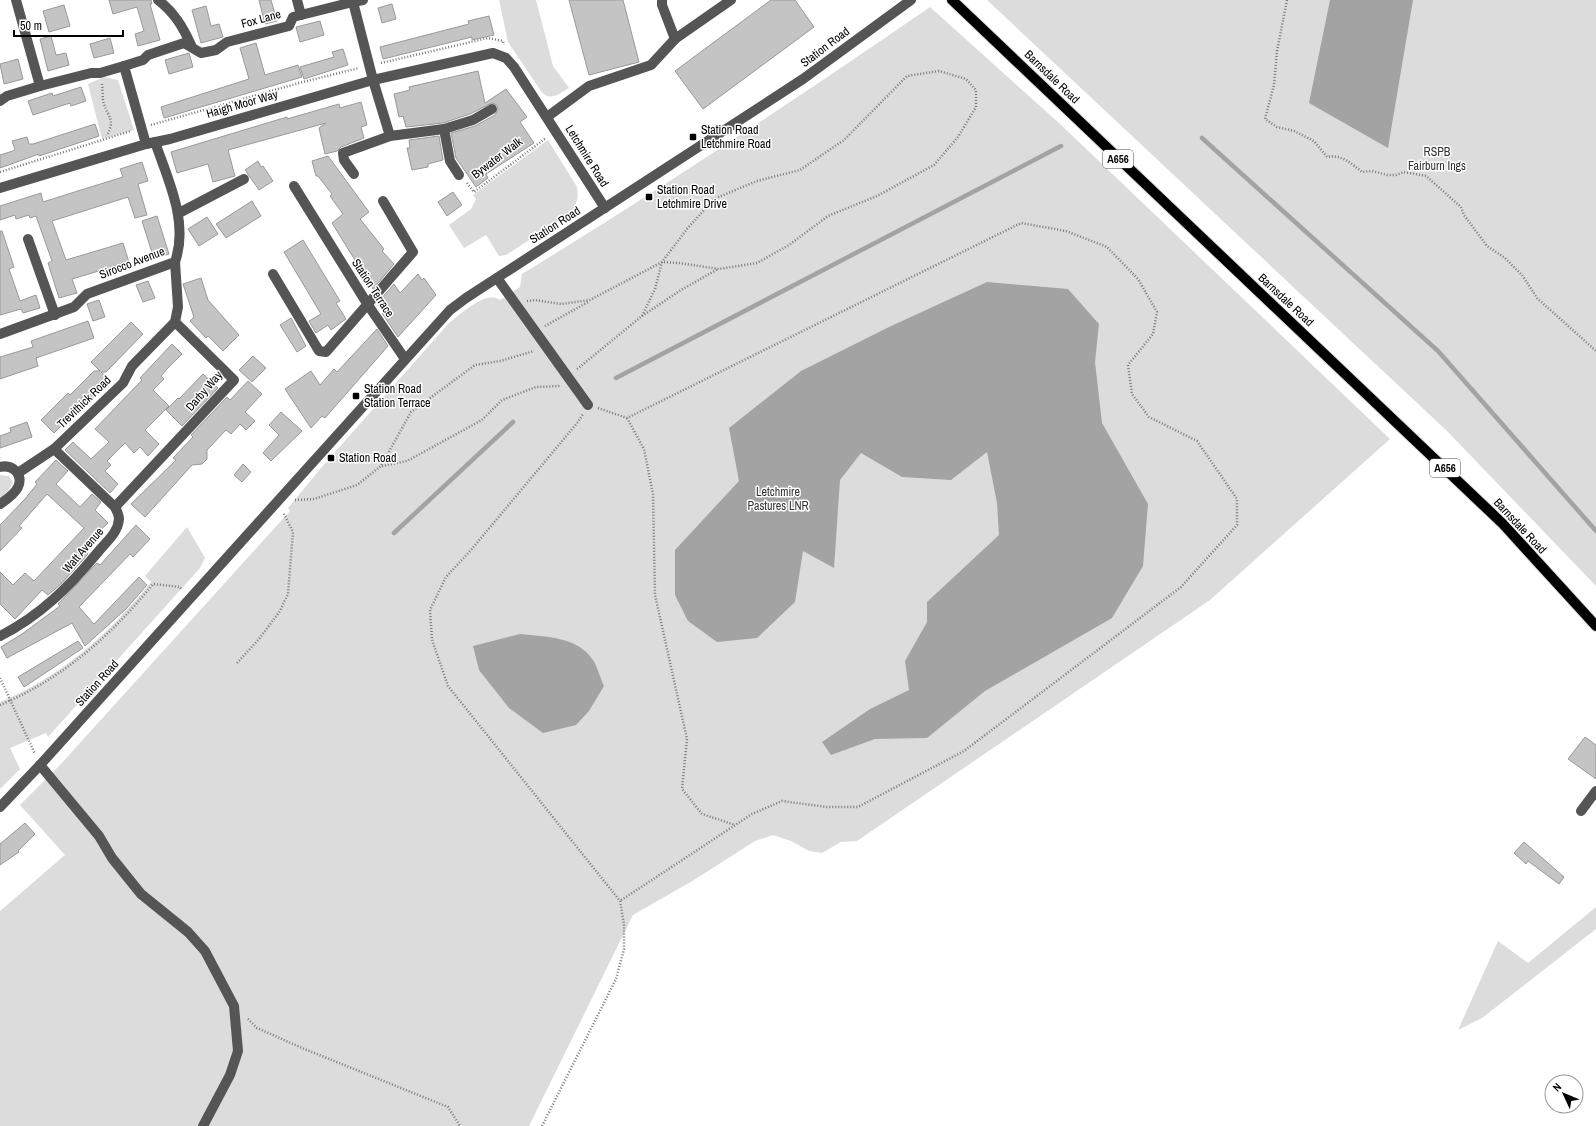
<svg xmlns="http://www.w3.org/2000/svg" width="1596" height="1126" font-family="'Archivo Narrow',sans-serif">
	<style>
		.green { fill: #dcdcdc }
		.water { fill: #a3a3a3 }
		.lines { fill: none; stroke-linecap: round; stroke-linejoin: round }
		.stream { stroke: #a3a3a3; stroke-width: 4.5 }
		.building { fill: #c4c4c4; stroke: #999 }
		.major-casing { stroke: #dbdbdb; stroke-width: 12 }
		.path { stroke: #777; stroke-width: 2.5; stroke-dasharray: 1 2; stroke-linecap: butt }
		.minor { stroke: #555; stroke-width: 10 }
		.major { stroke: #000; stroke-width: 10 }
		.poi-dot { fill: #000; stroke: #fff; stroke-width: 1.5 }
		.labels { text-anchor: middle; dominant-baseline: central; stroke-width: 3; stroke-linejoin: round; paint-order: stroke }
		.shield { fill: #fff; stroke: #4c4c4c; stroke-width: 1 }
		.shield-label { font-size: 11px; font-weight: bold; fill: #000 }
		.street-label { font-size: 12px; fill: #000; stroke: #fff }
		.poi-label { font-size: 12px; fill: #000; stroke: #fff; text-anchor: start }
		.park-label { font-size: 12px; fill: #333; stroke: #fff }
	</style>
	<rect width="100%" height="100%" fill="#fff"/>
	<!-- green -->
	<g class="green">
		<path d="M499 0H536L553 66 569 88C559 94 550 102 541 91L508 42Z"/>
		<path d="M987 0H1596V586L1447 431Z"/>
		<path d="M930 7 1060 124 1390 439 1210 600 857 841 841 842 822 853 809 851 791 841 773 835 755 841 694 880 633 915 529 1126H0V911L65 855 20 805 60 765 290 511 288 508 321 468 449 323C461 314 487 289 500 300L520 287 522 274C661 189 796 99 930 7Z"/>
		<path d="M104 77 118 80 134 130 102 139 88 84Z"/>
		<path d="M548 140 577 187C579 199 576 207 568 215L506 255 499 256 486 235 464 248 449 225 471 209 476 199 473 195Z"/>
		<path d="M0 475 9 476 13 482 8 491 0 498Z"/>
		<path d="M187 527 205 558 200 568 48 737 46 733 10 748 20 769 0 789V702C61 677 110 633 151 582L145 576Z"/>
		<path d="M1596 907V929L1482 1018 1458 1030 1498 941 1528 963Z"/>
	</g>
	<!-- water -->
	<g class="water">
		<path d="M1330 0H1413L1388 148 1309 103Z"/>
		<path d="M987 282 1068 289 1099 324 1095 362 1102 423 1148 504 1143 566 1112 618 985 691 927 738 875 739 831 755 822 742 870 709 909 690 905 661 927 622V602L999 535 997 503 987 452 951 480 902 477 861 453 840 480 834 568 803 551 795 602 757 638 717 642 688 621 675 595V550L739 481 729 428 801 371 889 327Z"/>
		<path d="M520 634C546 637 577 636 593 660 598 668 600 678 604 686L589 711 576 725 543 733 509 708 479 670 473 646Z"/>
	</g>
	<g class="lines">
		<!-- stream -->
		<g class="stream">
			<path d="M1202 138 1438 351 1596 531"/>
			<path d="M616 378 1061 146"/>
			<path d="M394 533 513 422"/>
		</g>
	</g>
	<!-- building -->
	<g class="building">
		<path d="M109 0H151L152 4H150L160 40 138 46 135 34 144 31 137 7 113 14Z"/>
		<path d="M259 0H271L277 21 265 24Z"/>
		<path d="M569 0H623L639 62 589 75Z"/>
		<path d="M771 0H795L814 27 703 109 675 71Z"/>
		<path d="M392 4 396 19 382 23 378 8Z"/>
		<path d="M64 5 70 26 49 32 43 11Z"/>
		<path d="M206 6 211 26 219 24 223 37 201 43 192 10Z"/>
		<path d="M489 16 494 35 472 40V37L383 59 380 47 469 24 468 21Z"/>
		<path d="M320 21 324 35 300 42 296 27Z"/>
		<path d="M51 36 56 55 66 53 69 65 48 71 40 39Z"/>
		<path d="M110 38 114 53 94 58 90 44Z"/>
		<path d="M256 43 265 75 298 65 302 77 164 118 161 107 249 79 240 48Z"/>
		<path d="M343 49 348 65 304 79 300 67 334 57 332 52Z"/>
		<path d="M189 53 193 67 169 74 165 60Z"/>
		<path d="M18 59 23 79 4 84 0 64Z"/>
		<path d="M478 71 485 103 506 89 527 117 520 122 534 143 486 174 488 178 476 187 456 158 451 133 475 126 495 115 498 109 497 105 492 103 470 114 443 123 406 127 403 116 399 117 394 94 410 90 409 87Z"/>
		<path d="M81 87 86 101 71 106 70 103 33 115 28 101 52 93 53 96Z"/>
		<path d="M361 102 367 125 361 127 364 138 341 147 337 151 325 154 319 128 326 123 228 150 235 176 213 182 208 164 177 173 171 152 287 117V119L339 104 340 108Z"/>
		<path d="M95 124 99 136 39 156V154L0 168V155L13 151 15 149 12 141 27 137 29 144H33Z"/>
		<path d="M439 136 443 160 428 164V167L412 170 407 148H410L409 140Z"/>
		<path d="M328 156 369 212 360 219 384 249 382 251 394 264 373 289 332 223 343 214 330 196 332 194 318 176H316L312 161Z"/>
		<path d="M258 161 261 167 263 166 273 181 259 190 245 170Z"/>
		<path d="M142 162 148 181 138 184 147 215 135 218 128 197 52 221 66 260 123 243 129 262 72 279 77 293 59 298 48 263 52 261 36 216 30 218 29 215 16 219 15 215 0 220V206L41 193 43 202 81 190 123 177 120 169Z"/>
		<path d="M453 192 462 205 447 216 438 202Z"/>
		<path d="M252 201 261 216 226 238 216 224Z"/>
		<path d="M157 216 169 254 154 259 142 221Z"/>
		<path d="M207 217 218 234 199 246 188 229Z"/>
		<path d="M0 231H2L14 267 9 269 20 301 36 295 40 308 23 313 21 309 0 315Z"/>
		<path d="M303 240 340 301 336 303 346 319 331 330 328 325 316 333 309 321 321 314 284 252Z"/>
		<path d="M418 274 422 280 424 278 436 295 398 337 382 313 385 310 380 300 394 284 400 293Z"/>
		<path d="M201 278 208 300 239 335 223 351 208 336 206 338 190 321 194 317 183 284Z"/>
		<path d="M148 281 155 298 143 302 136 285Z"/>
		<path d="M99 300 105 317 93 321 87 304Z"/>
		<path d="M291 318 306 346 297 352 280 325Z"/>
		<path d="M88 321 94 338 36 358 38 366 0 379V357L33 347 31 341Z"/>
		<path d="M131 322 143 334 106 372H101L110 380 83 408 81 406 54 433 41 420 68 393 70 395 94 371H100L91 362Z"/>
		<path d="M377 329 388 346 325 418 322 416 311 428 285 389 311 371 320 385 334 369 337 372Z"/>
		<path d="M172 344 182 354 166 370 161 376 164 379 153 390 169 406 145 430 159 444 148 456 140 447 134 453 125 443 107 461 111 465 105 471 118 484 110 493 65 450 73 442 91 459 109 442 95 429 142 380 140 378Z"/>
		<path d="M253 356 266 368 252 382 239 370Z"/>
		<path d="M203 374 218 388 182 426 166 410 178 398 179 399Z"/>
		<path d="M248 381 262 394 245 412 255 421 246 430 240 424 231 434 226 430 207 450V459L202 464 192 465 145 517 131 504 176 460 173 458 193 437 191 435 227 397 230 400Z"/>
		<path d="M281 412 302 431 271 461 263 453 279 435 269 425Z"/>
		<path d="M27 422 32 437 0 448V436L11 432 10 428Z"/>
		<path d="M56 460 68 471 56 484 80 507 92 494 101 502 95 510 108 523 81 548 88 554 61 584 48 595 42 590 15 619 0 604V572L13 585 25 573 34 581 84 528 47 494 19 526 22 528 0 551V525L25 499 37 484 35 482Z"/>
		<path d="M243 464 251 472 242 482 234 475Z"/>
		<path d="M136 525 150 539 133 557 130 554 79 607 94 624 139 577 147 585 126 609 85 646 72 623 7 658 1 647 22 634 60 606 58 604 97 563 100 565Z"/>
		<path d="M78 641 83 648 24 687 18 677Z"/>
		<path d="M1585 737 1596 745V779L1568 759Z"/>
		<path d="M25 823 35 834 18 851 19 852 0 865V844Z"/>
		<path d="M1524 842 1564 877 1559 884 1528 861 1526 864 1514 853Z"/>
	</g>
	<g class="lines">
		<!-- major casing -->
		<g class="major-casing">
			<path id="major" d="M952 0 1503 524 1596 626"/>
		</g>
		<!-- path -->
		<g class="path">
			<path d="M1287 0 1277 51 1274 85 1265 119 1277 127 1294 131 1314 141 1327 157C1341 154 1351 163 1362 172L1372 171 1387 175H1396L1404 172 1426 176 1461 207 1464 215 1487 246 1505 258 1522 275 1537 298 1596 351"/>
			<path d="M381 63 488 38 503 41 504 45"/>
			<path d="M102 84C103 90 102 98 104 104 109 119 115 119 107 136"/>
			<path d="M151 125 299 83 359 68"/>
			<path d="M0 172 131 131"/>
			<path d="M467 183 474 192 546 138"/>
			<path d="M527 301 535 300 561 304 590 300 662 262 679 263 719 269 757 263 789 245 828 216 877 196 934 165 958 137 976 107V90L966 79 939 71 907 76 844 140 800 170 757 181 714 199 687 229 662 262 655 289 642 316 576 370"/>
			<path d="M642 316 681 290 718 269"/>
			<path d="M545 326 588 302"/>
			<path d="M598 408 627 418 1021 223 1066 231 1107 247 1138 279 1157 312 1153 334 1128 365 1132 394 1149 417 1197 441 1237 499V525L1181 587 964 751 858 807H827L782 801 752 814 620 901"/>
			<path d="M627 418 644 449 653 494 655 595 687 739 682 789 702 814 735 825"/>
			<path d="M382 466 407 461 482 420 502 400 536 387 561 386"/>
			<path d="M295 500 314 499 357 485 381 466 411 412 475 365 500 361 534 351"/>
			<path d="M237 663 259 639 280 611 288 594 293 532 283 512"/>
			<path d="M0 678 35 754"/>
			<path d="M0 705C62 679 111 636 153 584L180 587 182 590"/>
			<path d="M248 1019 257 1028 302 1048 448 1107 460 1126"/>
			<path d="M542 1126 616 979 624 949V924L620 901 448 686 432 640 430 610 446 577 471 550 578 422 583 414"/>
		</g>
		<!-- minor -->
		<g class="minor">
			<path d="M16 0 40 86"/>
			<path d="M158 0C174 12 183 27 191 45"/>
			<path d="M297 0 301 15"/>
			<path d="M662 0V5L675 39 731 0"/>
			<path d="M353 2 363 0"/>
			<path d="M124 66 143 60 148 55 184 43 201 53 216 50 227 42 289 26 293 17 353 2 373 80 390 136"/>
			<path d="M0 101 7 96 40 86 91 73H100L124 66 146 144"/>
			<path d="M547 117 589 86 651 65 675 39"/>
			<path d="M444 129 450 161 459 175"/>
			<path d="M354 174 344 160 343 153 390 136 444 129 473 120 492 109"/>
			<path d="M294 186 368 305 405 359"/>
			<path d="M0 188 146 144 170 139 373 80 493 53 506 58 514 67 605 208"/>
			<path d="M179 213 244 179"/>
			<path d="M28 239 55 315"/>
			<path d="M273 274 319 351 326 352 413 252 383 201"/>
			<path d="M497 278 588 405"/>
			<path d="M0 334 74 307 87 294 175 262C189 222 168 180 155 142"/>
			<path d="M0 467C12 464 24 474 18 487 15 494 6 500 0 504"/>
			<path d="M18 473 54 449 123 383 132 366 175 322"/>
			<path d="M115 507 234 380 175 322 178 307 175 262"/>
			<path d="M0 636C40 616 70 586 98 552 106 542 118 533 119 519 119 515 117 511 115 507L54 449"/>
			<path d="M40 765 99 836 112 858 141 894 188 932 205 951 234 1006 238 1051 230 1075 203 1126"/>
			<path d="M0 807 40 765 450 310 466 298 803 79 911 0"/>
			<path d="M1581 811 1596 791"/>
		</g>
		<!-- major -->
		<use href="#major" class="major"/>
	</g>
	<!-- markers -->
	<g class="poi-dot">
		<rect x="689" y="133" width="8" height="8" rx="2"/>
		<rect x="645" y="193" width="8" height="8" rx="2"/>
		<rect x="352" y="392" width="8" height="8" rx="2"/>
		<rect x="327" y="454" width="8" height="8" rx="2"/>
	</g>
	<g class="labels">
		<!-- shield labels -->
		<g class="shield">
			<rect x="1103" y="150" width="30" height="18" rx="3"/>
			<rect x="1430" y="459" width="30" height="18" rx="3"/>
		</g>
		<g class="shield-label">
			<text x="1118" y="159">A656</text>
			<text x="1445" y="468">A656</text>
		</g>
		<!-- street labels -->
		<g class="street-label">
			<text transform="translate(261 19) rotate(-15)">Fox Lane</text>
			<text transform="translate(825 47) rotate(-37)">Station Road</text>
			<text transform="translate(1052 77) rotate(44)">Barnsdale Road</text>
			<text transform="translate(242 104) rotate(-16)">Haigh Moor Way</text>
			<text transform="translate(587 156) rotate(58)">Letchmire Road</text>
			<text transform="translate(497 158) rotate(-37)">Bywater Walk</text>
			<text transform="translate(555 225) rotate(-33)">Station Road</text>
			<text transform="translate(132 263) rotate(-21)">Sirocco Avenue</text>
			<text transform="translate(373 288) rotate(57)">Station Terrace</text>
			<text transform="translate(1286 300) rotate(43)">Barnsdale Road</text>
			<text transform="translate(204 391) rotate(-49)">Darby Way</text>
			<text transform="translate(84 402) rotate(-44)">Trevithick Road</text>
			<text transform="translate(1520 526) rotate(47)">Barnsdale Road</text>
			<text transform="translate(83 550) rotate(-49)">Watt Avenue</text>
			<text transform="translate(97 683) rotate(-48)">Station Road</text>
		</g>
		<!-- poi labels -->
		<g class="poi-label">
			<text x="701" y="130">Station Road<tspan x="701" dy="14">Letchmire Road</tspan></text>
			<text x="657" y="190">Station Road<tspan x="657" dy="14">Letchmire Drive</tspan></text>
			<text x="364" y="389">Station Road<tspan x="364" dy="14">Station Terrace</tspan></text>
			<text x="339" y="458">Station Road</text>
		</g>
		<!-- park labels -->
		<g class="park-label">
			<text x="1437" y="152">RSPB<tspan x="1437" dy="14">Fairburn Ings</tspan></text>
			<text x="778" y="492">Letchmire<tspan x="778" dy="14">Pastures LNR</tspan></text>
		</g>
	</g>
	<!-- north arrow -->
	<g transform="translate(1564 1094) rotate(314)"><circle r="19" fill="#ffffff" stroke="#999999"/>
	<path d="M0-3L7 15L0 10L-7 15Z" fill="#000000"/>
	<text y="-6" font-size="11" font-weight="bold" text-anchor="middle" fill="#000000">N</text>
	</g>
	<!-- scale -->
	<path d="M14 30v6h109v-6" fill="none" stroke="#000000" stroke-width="2"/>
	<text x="20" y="30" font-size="12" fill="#000000" stroke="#ffffff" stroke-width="3" paint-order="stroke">50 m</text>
</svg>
